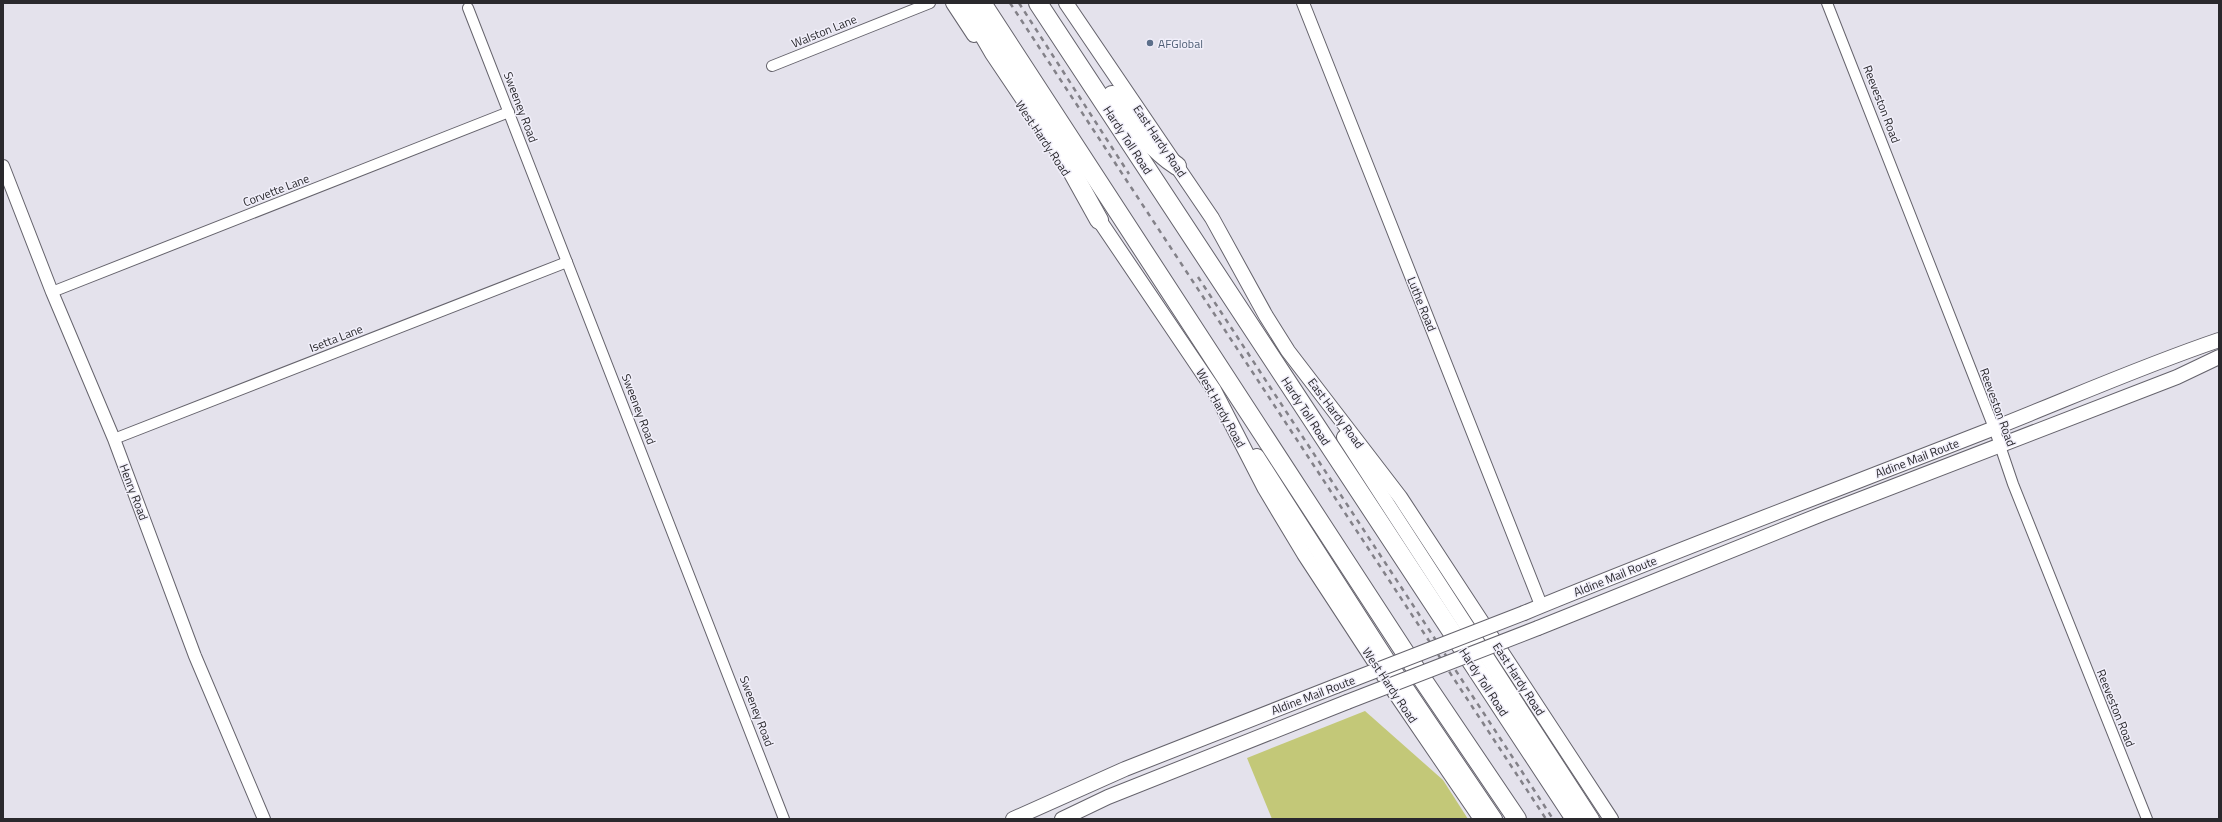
<svg xmlns="http://www.w3.org/2000/svg" width="2222" height="822" font-family="'Titillium Web',sans-serif">
	<style>
		.green { fill: #c3c878 }
		.lines { fill: none; stroke-linecap: round; stroke-linejoin: round }
		.minor-casing { stroke: #65636c; stroke-width: 12 }
		.tertiary-casing { stroke: #65636c; stroke-width: 14 }
		.secondary-casing { stroke: #65636c; stroke-width: 16 }
		.motorway-casing { stroke: #65636c; stroke-width: 20 }
		.minor { stroke: #fff; stroke-width: 10 }
		.tertiary { stroke: #fff; stroke-width: 12 }
		.secondary { stroke: #fff; stroke-width: 14 }
		.motorway { stroke: #fff; stroke-width: 18 }
		.rail { stroke: #838188; stroke-width: 2.5; stroke-dasharray: 5 5; stroke-linecap: butt }
		.secondary-bridge-casing { stroke: #65636c; stroke-width: 16; stroke-linecap: butt }
		.secondary-bridge { stroke: #fff; stroke-width: 14 }
		.service-dot { fill: #5c6f8a; stroke: #f1effa; stroke-width: 1.5 }
		.labels { text-anchor: middle; dominant-baseline: central; stroke-width: 3; stroke-linejoin: round; paint-order: stroke }
		.street-label { font-size: 12px; fill: #2a292d; stroke: #f1effa }
		.service-label { font-size: 12px; fill: #4e5e75; stroke: #f1effa; text-anchor: start }
	</style>
	<rect width="100%" height="100%" fill="#e4e2ec"/>
	<!-- green -->
	<path class="green" d="M1365 711 1443 780 1468 819H1272L1247 758Z"/>
	<g class="lines">
		<!-- minor casing -->
		<g class="minor-casing">
			<g id="minor">
				<path d="M1827 3 1994 428 2013 484 2147 819"/>
				<path d="M468 8 784 819"/>
				<path d="M772 66 930 3"/>
				<path d="M52 292 509 112"/>
				<path d="M114 439 567 262"/>
			</g>
		</g>
		<!-- tertiary casing -->
		<g class="tertiary-casing">
			<g id="tertiary">
				<path d="M1303 3 1541 605"/>
				<path d="M3 166 52 292 114 439 195 656 264 819"/>
			</g>
		</g>
		<!-- secondary casing -->
		<g class="secondary-casing">
			<g id="secondary">
				<path d="M953 3 974 35"/>
				<path d="M1066 3 1212 218 1266 316 1288 351 1400 497 1611 819"/>
				<path d="M1093 211 1214 390 1265 489 1304 554 1391 687 1481 819"/>
				<path d="M1344 437 1592 819"/>
				<path d="M1257 456 1391 665 1495 819"/>
				<path d="M1524 613C1679 549 1836 490 1992 429 2068 399 2142 366 2219 340"/>
				<path d="M1538 628 1822 514 2177 377 2219 357"/>
				<path d="M1013 819 1125 769 1336 686"/>
				<path d="M1062 819 1108 797 1347 702"/>
			</g>
		</g>
		<!-- motorway casing -->
		<g class="motorway-casing">
			<g id="motorway">
				<path d="M965 3 994 53 1064 157 1099 220"/>
				<path d="M982 3 1421 677 1517 819"/>
				<path d="M1038 3 1575 819"/>
				<path d="M1112 95C1131 121 1150 149 1177 166"/>
			</g>
		</g>
		<!-- minor -->
		<use href="#minor" class="minor"/>
		<!-- tertiary -->
		<use href="#tertiary" class="tertiary"/>
		<!-- secondary -->
		<use href="#secondary" class="secondary"/>
		<!-- motorway -->
		<use href="#motorway" class="motorway"/>
		<!-- rail -->
		<g class="rail">
			<path d="M1010 3 1546 819"/>
			<path d="M1019 3 1129 174"/>
			<path d="M1198 277 1553 819"/>
		</g>
		<!-- secondary-bridge casing -->
		<g class="secondary-bridge-casing">
			<g id="secondary-bridge">
				<path d="M1336 686 1524 613"/>
				<path d="M1347 702 1538 628"/>
			</g>
		</g>
		<!-- secondary-bridge -->
		<use href="#secondary-bridge" class="secondary-bridge"/>
	</g>
	<!-- markers -->
	<circle class="service-dot" cx="1150" cy="43" r="4"/>
	<g class="labels">
		<!-- street labels -->
		<g class="street-label">
			<text transform="translate(824 31) rotate(-22)">Walston Lane</text>
			<text transform="translate(1882 104) rotate(69)">Reeveston Road</text>
			<text transform="translate(521 107) rotate(69)">Sweeney Road</text>
			<text transform="translate(1043 138) rotate(56)">West Hardy Road</text>
			<text transform="translate(1128 140) rotate(57)">Hardy Toll Road</text>
			<text transform="translate(1160 141) rotate(56)">East Hardy Road</text>
			<text transform="translate(276 190) rotate(-21)">Corvette Lane</text>
			<text transform="translate(1422 304) rotate(68)">Luthe Road</text>
			<text transform="translate(336 338) rotate(-21)">Isetta Lane</text>
			<text transform="translate(1998 407) rotate(70)">Reeveston Road</text>
			<text transform="translate(1221 408) rotate(61)">West Hardy Road</text>
			<text transform="translate(639 409) rotate(69)">Sweeney Road</text>
			<text transform="translate(1306 411) rotate(57)">Hardy Toll Road</text>
			<text transform="translate(1336 413) rotate(53)">East Hardy Road</text>
			<text transform="translate(1917 458) rotate(-21)">Aldine Mail Route</text>
			<text transform="translate(134 492) rotate(69)">Henry Road</text>
			<text transform="translate(1615 576) rotate(-22)">Aldine Mail Route</text>
			<text transform="translate(1519 679) rotate(57)">East Hardy Road</text>
			<text transform="translate(1484 682) rotate(57)">Hardy Toll Road</text>
			<text transform="translate(1390 685) rotate(56)">West Hardy Road</text>
			<text transform="translate(1313 695) rotate(-21)">Aldine Mail Route</text>
			<text transform="translate(2116 708) rotate(68)">Reeveston Road</text>
			<text transform="translate(757 711) rotate(69)">Sweeney Road</text>
		</g>
		<!-- service labels -->
		<g class="service-label">
			<text x="1158" y="43">AFGlobal</text>
		</g>
	</g>
	<!-- border -->
	<rect width="2222" height="822" fill="none" stroke="#2a292d" stroke-width="8"/>
</svg>
